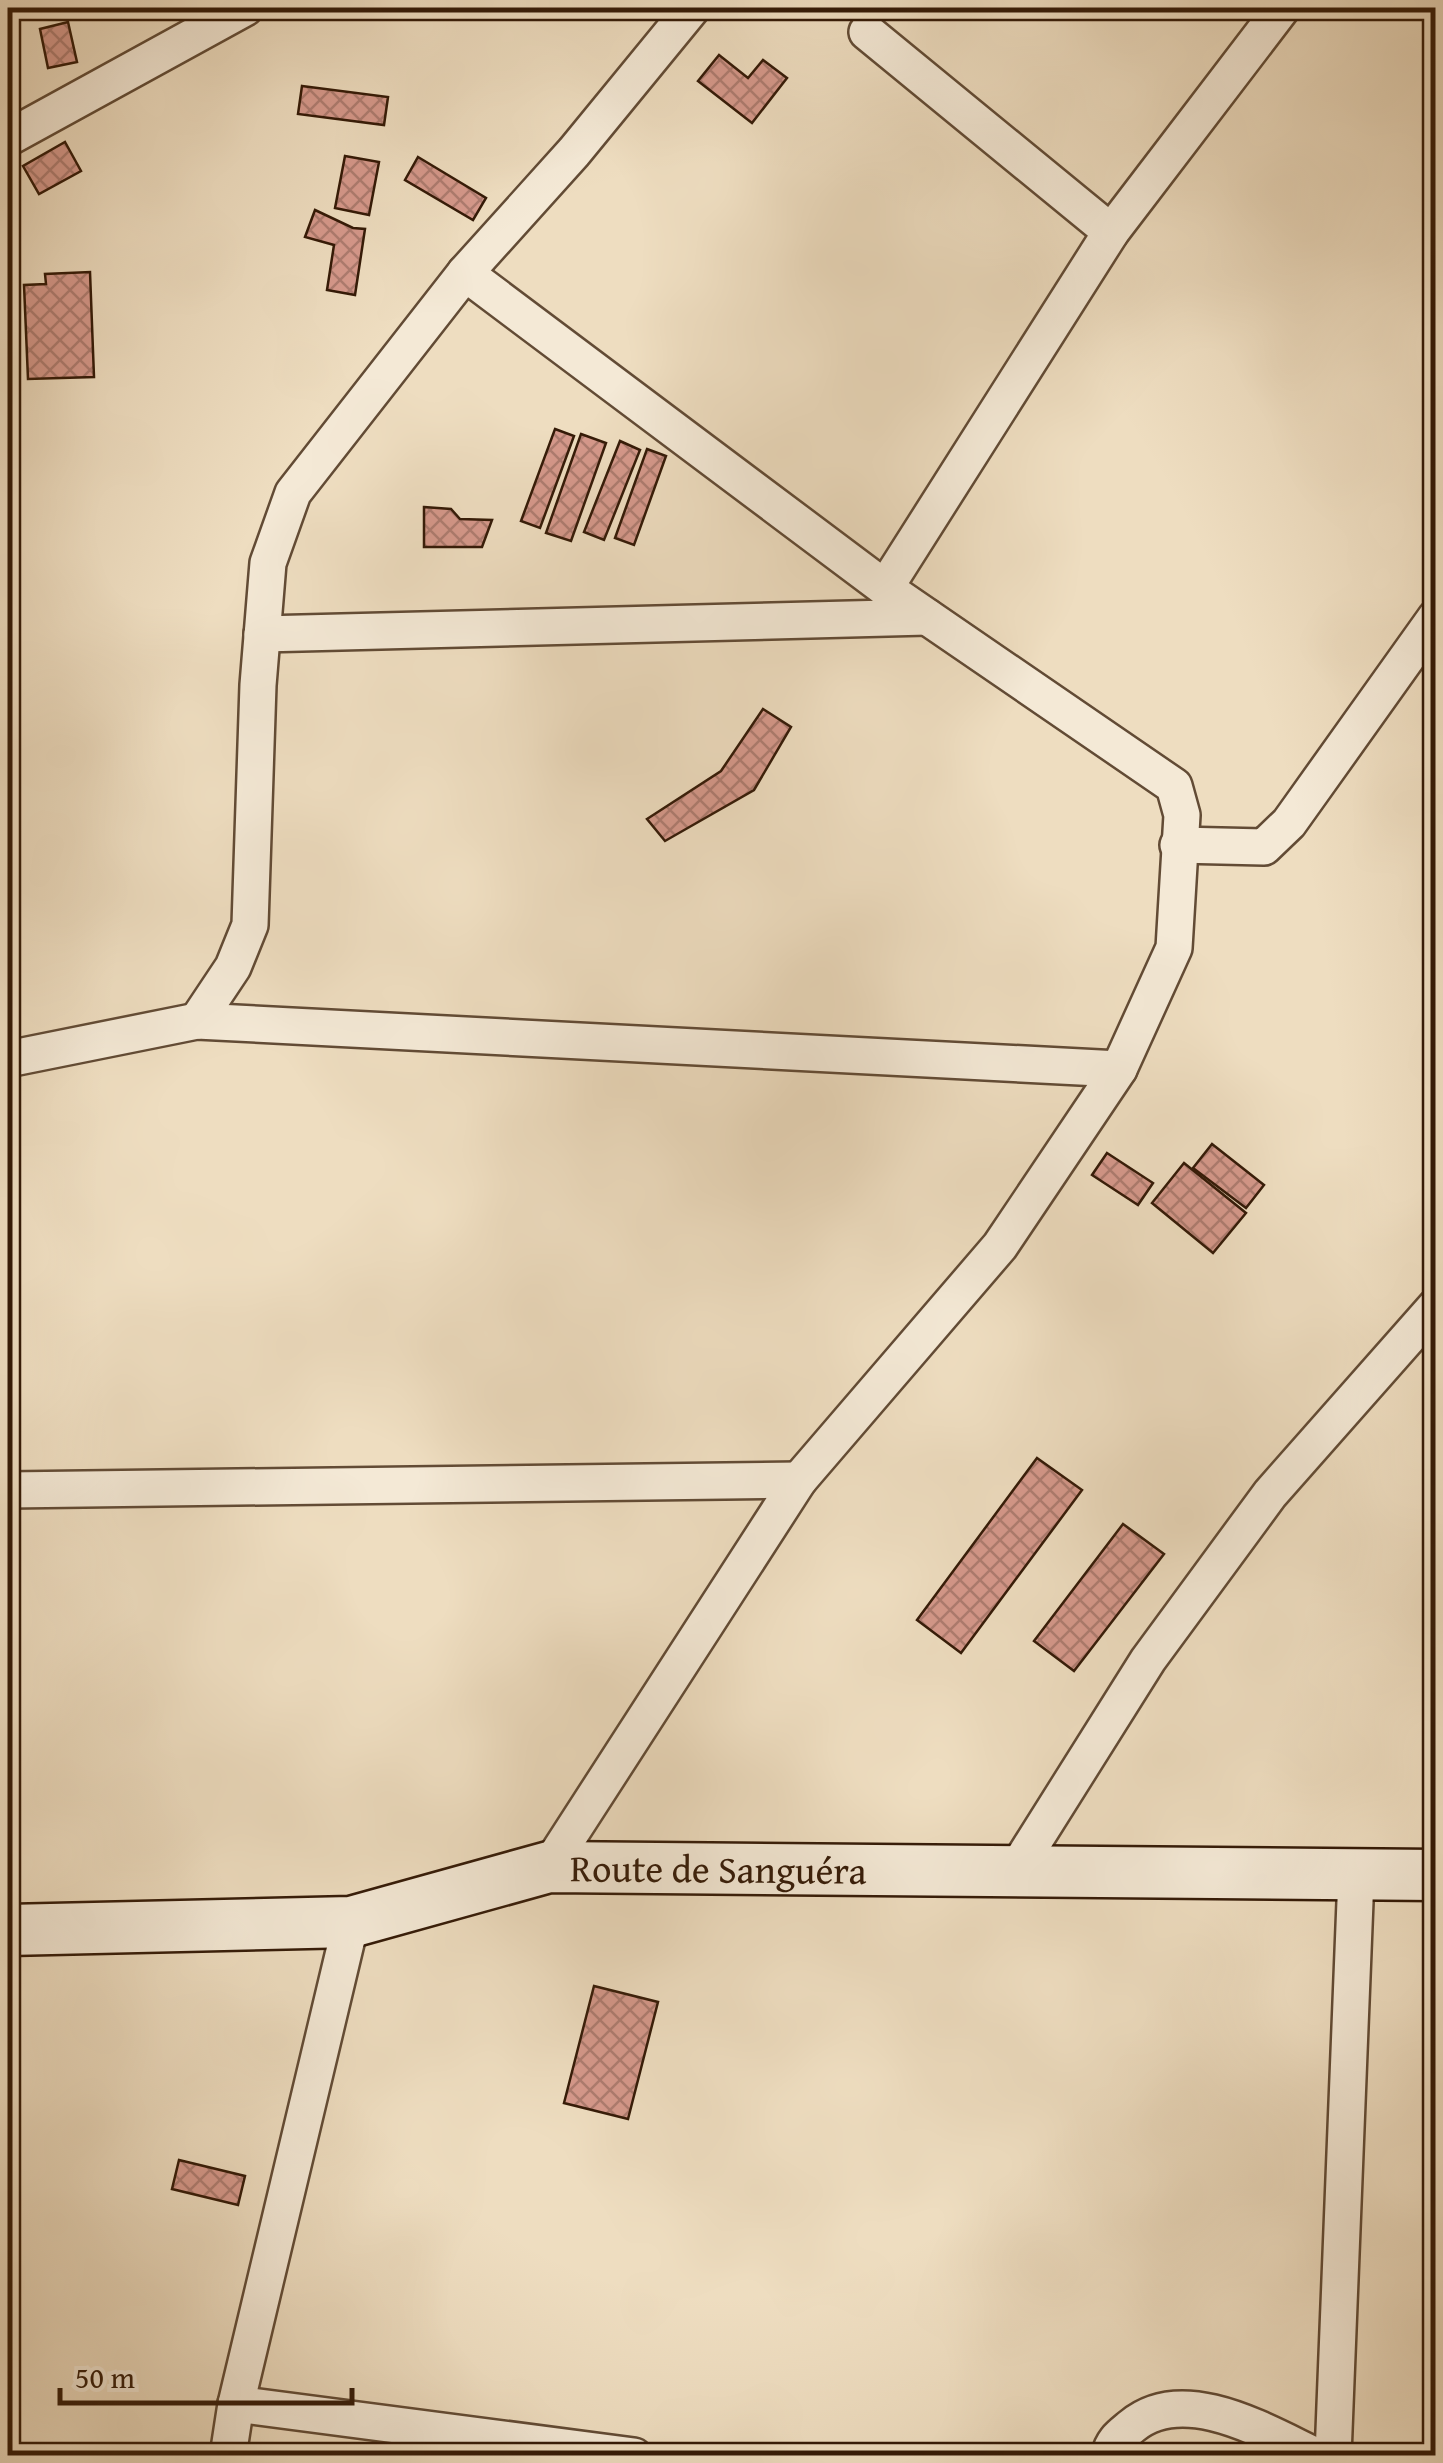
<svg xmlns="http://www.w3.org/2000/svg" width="1443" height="2463" font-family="'Gentium Book Plus',serif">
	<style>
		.building { fill: url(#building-cross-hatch); stroke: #341a07; stroke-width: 2.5 }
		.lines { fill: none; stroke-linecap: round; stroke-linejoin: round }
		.street-casing { stroke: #624b35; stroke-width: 40 }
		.secondary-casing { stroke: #341a07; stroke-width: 55 }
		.street { stroke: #f4e9d6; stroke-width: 35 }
		.secondary { stroke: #f4e9d6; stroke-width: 50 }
		.labels { text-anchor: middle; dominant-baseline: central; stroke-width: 8; stroke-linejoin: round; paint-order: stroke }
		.street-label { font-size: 38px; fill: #341a07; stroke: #f4e9d6 }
	</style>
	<defs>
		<pattern id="building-cross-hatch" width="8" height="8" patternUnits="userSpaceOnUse" patternTransform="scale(2.5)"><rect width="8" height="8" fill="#d6998c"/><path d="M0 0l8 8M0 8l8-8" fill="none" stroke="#ae7c70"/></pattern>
	</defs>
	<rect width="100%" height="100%" fill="#eeddc0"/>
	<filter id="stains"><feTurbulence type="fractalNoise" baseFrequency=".002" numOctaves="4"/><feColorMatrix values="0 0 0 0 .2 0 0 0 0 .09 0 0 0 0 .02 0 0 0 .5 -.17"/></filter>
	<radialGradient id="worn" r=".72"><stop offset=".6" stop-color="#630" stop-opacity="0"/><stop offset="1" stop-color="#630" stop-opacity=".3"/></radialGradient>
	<!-- building -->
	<g class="building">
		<path d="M68 22 77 62 48 68 40 29Z"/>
		<path d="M719 55 748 78 763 60 787 78 752 123 698 81Z"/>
		<path d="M302 86 388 97 384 125 298 114Z"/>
		<path d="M65 142 81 171 39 194 23 166Z"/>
		<path d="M345 156 379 162 369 215 335 208Z"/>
		<path d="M418 157 486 198 473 220 405 180Z"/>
		<path d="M315 210 353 228 365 229 355 295 327 290 334 245 305 237Z"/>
		<path d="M90 272 94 377 28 379 24 285 46 284 45 274Z"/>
		<path d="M555 429 574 436 540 528 521 521Z"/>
		<path d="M581 434 606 443 571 541 546 533Z"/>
		<path d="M620 441 640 450 604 540 584 532Z"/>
		<path d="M647 449 666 456 634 545 615 538Z"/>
		<path d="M424 507 451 509 460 519 492 520 482 547H424Z"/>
		<path d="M763 709 791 727 754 790 665 841 647 819 721 771Z"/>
		<path d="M1212 1144 1264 1185 1246 1208 1193 1168Z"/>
		<path d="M1107 1153 1153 1183 1138 1205 1092 1175Z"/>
		<path d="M1184 1163 1246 1213 1213 1253 1152 1203Z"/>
		<path d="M1037 1458 1082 1490 961 1653 917 1620Z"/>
		<path d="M1123 1524 1164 1554 1074 1671 1034 1641Z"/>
		<path d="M594 1986 658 2002 628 2119 564 2103Z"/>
		<path d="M179 2160 245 2176 238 2205 172 2189Z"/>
	</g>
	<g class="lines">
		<!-- street casing -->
		<g class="street-casing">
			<g id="street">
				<path d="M867 32 1111 232"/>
				<path d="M8 138 245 8"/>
				<path d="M465 273 885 588 1174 786 1182 815 1174 948 1119 1069 1000 1246 799 1480 549 1867"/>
				<path d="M885 588 1111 232 1282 8"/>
				<path d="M262 634 927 617"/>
				<path d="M1178 845 1264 847 1289 823 1436 617"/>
				<path d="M197 1021 233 967 250 925 258 685 268 563 293 493 465 273 574 152 692 8"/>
				<path d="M8 1059 197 1021 1119 1069"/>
				<path d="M8 1490 799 1480"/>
				<path d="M1014 1873 1148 1660 1270 1494 1436 1306"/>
				<path d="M236 2404 634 2456"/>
				<path d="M228 2456 236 2404 351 1922"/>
				<path d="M1109 2456C1113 2440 1120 2436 1132 2426 1184 2383 1265 2432 1316 2456"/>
				<path d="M1333 2456 1356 1876"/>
			</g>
		</g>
		<!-- secondary casing -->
		<g class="secondary-casing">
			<g id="secondary">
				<path id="s1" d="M8 1930 351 1922 549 1867 1436 1875"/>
			</g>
		</g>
		<!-- street -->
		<use href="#street" class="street"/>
		<!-- secondary -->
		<use href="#secondary" class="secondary"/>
	</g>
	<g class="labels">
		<!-- street labels -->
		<g class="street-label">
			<text stroke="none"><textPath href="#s1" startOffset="718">Route de Sanguéra</textPath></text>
		</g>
	</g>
	<!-- margin -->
	<rect width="1443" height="2463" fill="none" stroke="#eeddc0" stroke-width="40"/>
	<rect x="10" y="10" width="1423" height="2443" fill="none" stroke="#341a07" stroke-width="5"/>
	<rect x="20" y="20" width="1403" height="2423" fill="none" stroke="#341a07" stroke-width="2.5"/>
	<!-- scale -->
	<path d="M60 2388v15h292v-15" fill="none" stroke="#341a07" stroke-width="5"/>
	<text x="75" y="2388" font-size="30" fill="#341a07" stroke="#f4e9d6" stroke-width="8" paint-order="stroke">50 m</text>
	<rect width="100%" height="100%" filter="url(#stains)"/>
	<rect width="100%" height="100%" fill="url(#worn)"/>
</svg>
